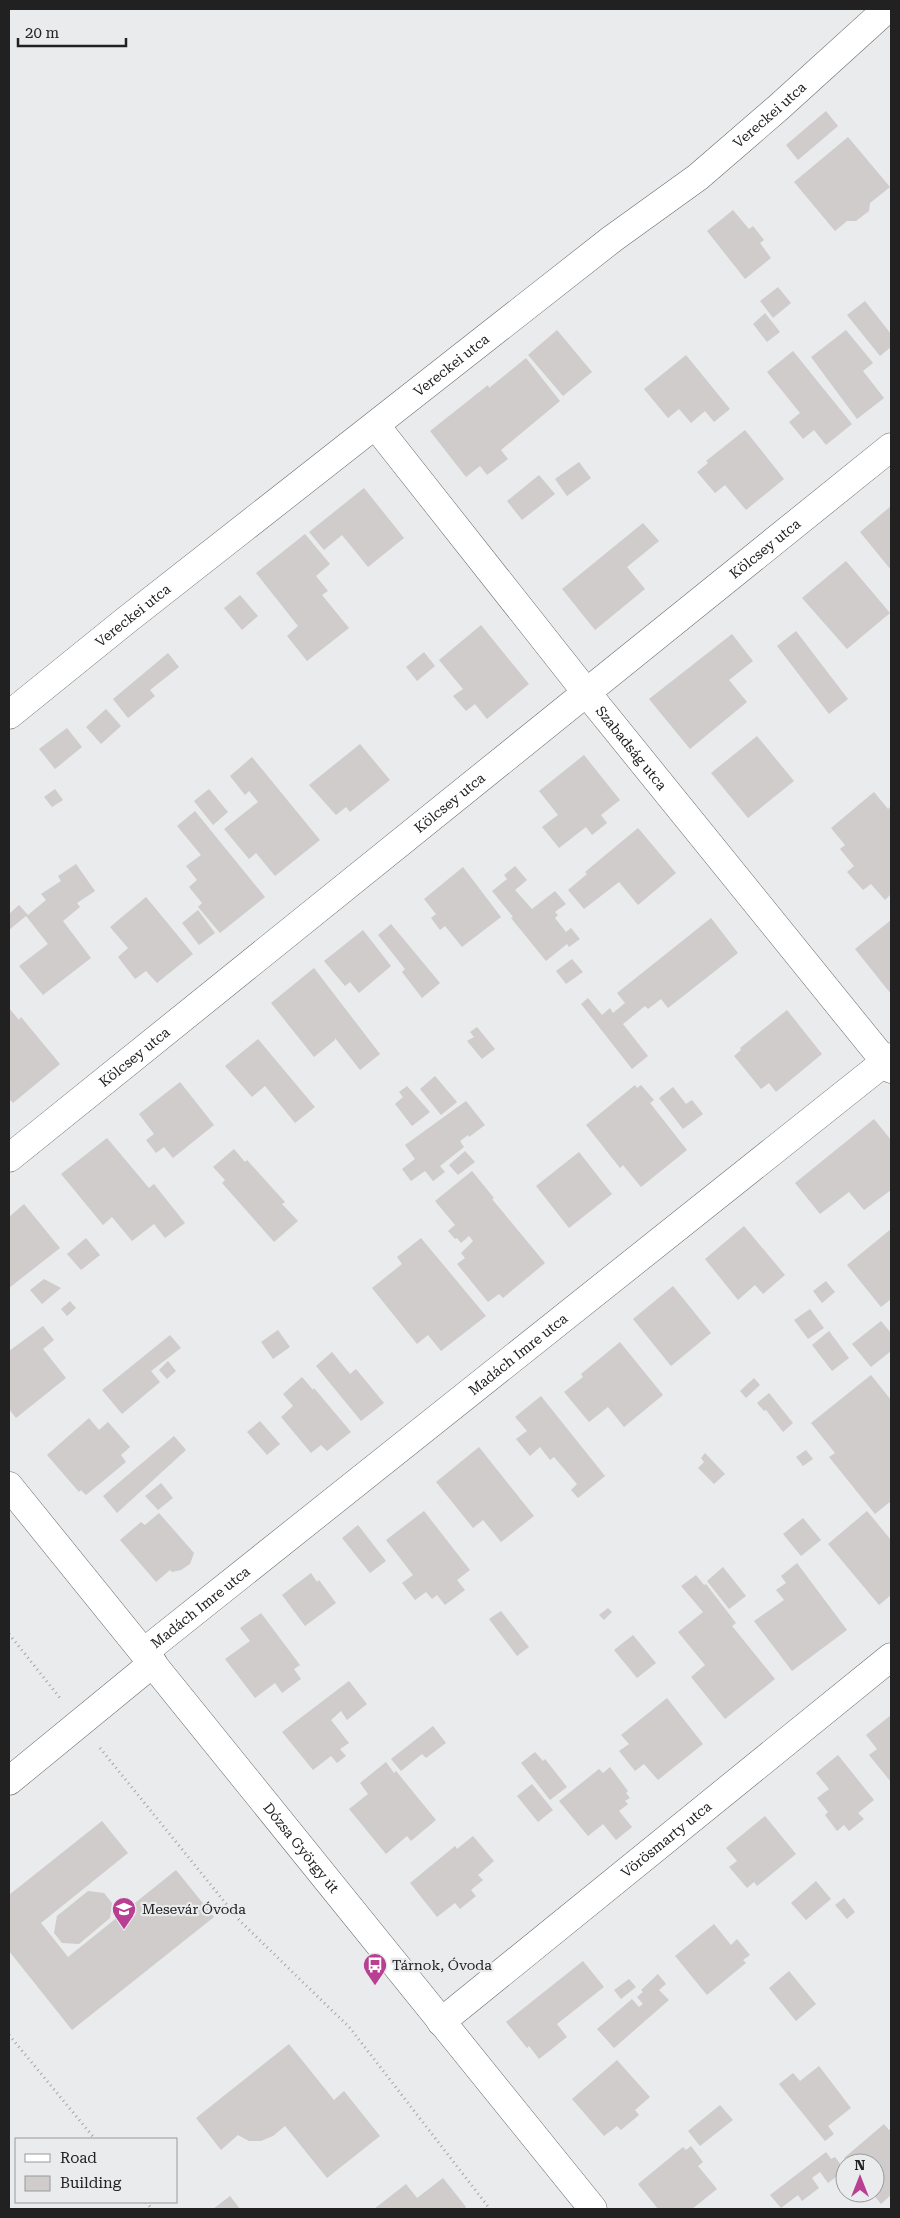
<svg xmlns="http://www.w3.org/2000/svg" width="900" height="2218" font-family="'Roboto Serif',serif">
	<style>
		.building { fill: #cfcccb }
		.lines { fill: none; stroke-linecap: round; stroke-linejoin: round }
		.street-casing { stroke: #6a6b6d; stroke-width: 29 }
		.secondary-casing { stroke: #6a6b6d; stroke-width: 29 }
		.path { stroke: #a3a5a6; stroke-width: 3; stroke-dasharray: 1 4; stroke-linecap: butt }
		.street { stroke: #fff; stroke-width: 28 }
		.secondary { stroke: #fff; stroke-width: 28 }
		.labels { text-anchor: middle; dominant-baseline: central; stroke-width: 4.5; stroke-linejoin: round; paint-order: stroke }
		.street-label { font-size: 14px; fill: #212122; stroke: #e9ebed }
		.poi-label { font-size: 14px; fill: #212122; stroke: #e9ebed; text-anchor: start }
	</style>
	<rect width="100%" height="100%" fill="#e9ebed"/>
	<!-- building -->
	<g class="building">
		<path d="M826 111 838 126 798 160 786 145Z"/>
		<path d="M848 137 890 187 870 203 869 211 856 221H847L835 231 794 182Z"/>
		<path d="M733 210 749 229 753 226 764 240 760 243 771 258 745 279 707 231Z"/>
		<path d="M778 287 791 303 773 318 760 301Z"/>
		<path d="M865 301 891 334V347L880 356 847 315Z"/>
		<path d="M765 313 780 332 767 342 753 324Z"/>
		<path d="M557 330 592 372 563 396 528 355Z"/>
		<path d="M846 330 873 363 863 371 884 398 857 419 811 357Z"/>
		<path d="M793 351 852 424 826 445 814 430 803 439 789 422 800 413 767 372Z"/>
		<path d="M686 355 730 409 714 422 705 411 691 423 679 409 668 418 644 389Z"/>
		<path d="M526 358 560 401 501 450 508 459 487 475 480 466 466 477 430 431 488 385 489 388Z"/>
		<path d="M745 430 784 479 746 510 725 485 715 493 697 472 708 463 706 461Z"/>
		<path d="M579 462 591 478 567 496 555 479Z"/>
		<path d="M539 475 555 494 522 520 507 501Z"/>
		<path d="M364 488 404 538 368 567 342 535 324 550 309 532Z"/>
		<path d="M891 506V570L860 532Z"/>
		<path d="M643 523 659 541 627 567 645 589 595 630 562 589Z"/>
		<path d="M305 534 330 564 316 576 328 591 322 595 349 628 307 661 287 636 298 626 256 573Z"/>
		<path d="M846 561 890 613 847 649 802 598Z"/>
		<path d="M240 595 258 616 242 630 224 608Z"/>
		<path d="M481 625 529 684 487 719 475 704 466 711 453 696 463 689 439 660Z"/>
		<path d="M796 631 848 699 829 714 777 646Z"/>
		<path d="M732 634 753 661 729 680 747 702 690 749 649 699Z"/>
		<path d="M424 652 435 666 417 681 406 667Z"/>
		<path d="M168 653 179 667 150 690 155 696 128 718 113 699Z"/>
		<path d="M106 709 121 726 101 744 86 727Z"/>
		<path d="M67 728 82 747 55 769 39 749Z"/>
		<path d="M757 736 794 781 748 818 711 773Z"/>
		<path d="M360 744 390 780 350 812 346 807 336 815 309 785Z"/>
		<path d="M584 755 620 800 601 815 607 823 592 835 586 827 559 848 542 827 558 815 539 791Z"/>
		<path d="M252 757 320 840 275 876 256 853 249 859 224 829 258 802 249 791 245 795 230 776Z"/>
		<path d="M55 789 63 800 52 807 44 797Z"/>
		<path d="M209 789 228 812 213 825 194 801Z"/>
		<path d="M874 792 888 809 891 806V894L885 900 871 884 863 890 847 872 854 866 840 849 845 845 831 828Z"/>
		<path d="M195 811 265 897 220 933 198 907 202 903 189 887 197 880 186 866 201 855 177 826Z"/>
		<path d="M638 828 676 873 638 905 619 882 584 909 568 890 587 874 585 872Z"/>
		<path d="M76 864 95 891 77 903 80 907 63 921 91 958 43 995 19 966 48 944 26 916 9 930V914L19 905 28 915 46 900 41 894 61 881 58 876Z"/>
		<path d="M515 866 527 880 515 890 532 909 555 891 566 904 555 912 558 915 555 918 566 932 571 928 580 939 569 947 567 944 546 961 511 918 513 917 492 891 507 879 504 875Z"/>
		<path d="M463 867 501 917 462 947 445 926 440 930 431 918 436 914 424 899Z"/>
		<path d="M146 897 193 954 157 983 146 971 135 979 118 957 128 948 110 927Z"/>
		<path d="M198 910 215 933 199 945 182 923Z"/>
		<path d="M711 918 738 953 668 1008 661 999 648 1009 645 1006 623 1024 648 1056 632 1069 581 1004 588 998 602 1015 610 1008 613 1013 625 1003 617 993Z"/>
		<path d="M891 920V994L855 949Z"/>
		<path d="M391 924 440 983 422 998 402 972 405 969 378 935Z"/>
		<path d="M363 930 391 966 359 993 350 982 345 986 324 961Z"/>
		<path d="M572 959 583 972 566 984 556 971Z"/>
		<path d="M314 968 380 1054 360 1070 335 1038V1040L314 1057 271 1003Z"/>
		<path d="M9 1008 19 1020 21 1017 60 1064 13 1103 9 1099Z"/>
		<path d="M787 1010 822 1054 776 1092 769 1083 761 1089 734 1056 741 1050 740 1048Z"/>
		<path d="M477 1027 495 1049 482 1059 467 1041 474 1037 470 1032Z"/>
		<path d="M258 1039 315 1107 295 1123 265 1086 252 1097 225 1066Z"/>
		<path d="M435 1076 457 1102 441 1115 420 1089Z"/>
		<path d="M180 1082 214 1125 173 1158 164 1147 156 1153 146 1140 154 1134 139 1114Z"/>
		<path d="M635 1085 637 1088 641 1085 654 1100 650 1103 687 1150 641 1187 623 1165 620 1168 586 1125Z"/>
		<path d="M407 1086 430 1112 412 1126 395 1104 403 1097 399 1092Z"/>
		<path d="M673 1087 686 1104 692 1100 703 1114 683 1129 659 1098Z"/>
		<path d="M466 1101 485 1125 469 1137 468 1135 460 1141 464 1147 440 1166 445 1172 433 1181 425 1171 411 1181 402 1169 415 1159 405 1145Z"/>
		<path d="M874 1119 891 1140V1190L864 1210 849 1192 820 1214 795 1183Z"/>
		<path d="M107 1138 149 1188 154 1184 185 1223 165 1238 154 1224 132 1241 112 1217 103 1225 61 1174Z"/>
		<path d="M234 1149 245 1162 247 1160 285 1202 282 1204 298 1221 274 1242 222 1183 225 1180 213 1167Z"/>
		<path d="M465 1151 475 1162 458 1175 449 1165Z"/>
		<path d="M579 1152 612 1194 569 1228 536 1186Z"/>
		<path d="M472 1171 494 1198 492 1199 545 1263 503 1298 499 1294 488 1302 457 1264 465 1258 461 1253 473 1241 469 1236 461 1243 457 1238 455 1239 448 1231 455 1225 435 1201Z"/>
		<path d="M24 1204 60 1248 9 1288V1217Z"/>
		<path d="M744 1226 785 1275 763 1294 755 1285 738 1300 705 1259Z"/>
		<path d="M891 1229V1299L881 1307 847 1265Z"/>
		<path d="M86 1238 100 1255 81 1270 67 1254Z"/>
		<path d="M421 1238 486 1316 441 1351 428 1335 417 1344 372 1288 402 1264 397 1257Z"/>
		<path d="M44 1279 61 1288 42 1304 30 1290Z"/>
		<path d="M826 1281 835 1292 822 1303 813 1291Z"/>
		<path d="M673 1286 711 1333 671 1366 633 1319Z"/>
		<path d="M70 1301 76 1308 67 1316 61 1309Z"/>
		<path d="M810 1309 824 1328 808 1339 794 1320Z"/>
		<path d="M881 1321 891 1333V1351L871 1367 852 1344Z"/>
		<path d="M43 1326 54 1340 43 1349 66 1378 16 1418 9 1409V1351Z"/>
		<path d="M278 1330 290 1347 273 1359 261 1342Z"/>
		<path d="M829 1331 849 1358 832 1371 812 1345Z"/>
		<path d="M170 1335 181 1348 151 1371 160 1382 122 1414 102 1390Z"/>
		<path d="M620 1342 663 1395 624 1427 608 1407 589 1422 564 1392 583 1377 581 1374Z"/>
		<path d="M332 1352 350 1374 356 1369 384 1403 361 1421 316 1366Z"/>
		<path d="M168 1361 176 1371 167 1379 159 1370Z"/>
		<path d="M871 1375 891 1400V1501L875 1514 829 1457 835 1453 811 1423Z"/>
		<path d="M302 1377 313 1390 314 1388 351 1432 327 1451 321 1445 311 1453 281 1417 293 1406 283 1394Z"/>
		<path d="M754 1378 760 1385 746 1398 740 1391Z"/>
		<path d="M769 1393 793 1423 783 1432 766 1410 764 1411 757 1403Z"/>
		<path d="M541 1396 605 1476 578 1498 571 1490 577 1484 554 1457 550 1460 540 1447 530 1456 516 1439 527 1431 515 1417Z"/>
		<path d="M89 1418 99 1430 108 1422 130 1447 121 1455 126 1462 86 1495 81 1490 79 1492 47 1455Z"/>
		<path d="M260 1421 280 1444 267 1455 247 1432Z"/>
		<path d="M174 1436 186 1450 117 1513 103 1496Z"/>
		<path d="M479 1447 534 1516 501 1542 483 1520 473 1528 436 1482Z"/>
		<path d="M806 1450 813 1459 803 1466 796 1457Z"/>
		<path d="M705 1453 725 1474 714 1484 698 1468 704 1462 701 1458Z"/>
		<path d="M161 1483 173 1498 158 1510 145 1496Z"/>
		<path d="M424 1511 470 1570 457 1580 465 1590 445 1605 437 1595 432 1599 426 1592 415 1600 402 1583 413 1575 386 1540Z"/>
		<path d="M867 1511 891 1540V1595L879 1605 828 1544Z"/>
		<path d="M159 1513 194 1553 190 1564 181 1570 172 1572 170 1570 156 1582 120 1540 141 1522 145 1525Z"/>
		<path d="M803 1518 821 1540 801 1556 783 1534Z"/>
		<path d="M358 1525 386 1561 370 1573 342 1538Z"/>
		<path d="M797 1563 847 1630 792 1671 754 1621 784 1600 776 1590 786 1583 781 1576Z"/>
		<path d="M723 1567 746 1596 729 1609 707 1581Z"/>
		<path d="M311 1573 317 1582 319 1580 336 1603 305 1626 282 1595Z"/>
		<path d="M696 1575 704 1585 706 1584 736 1623 732 1626 775 1679 725 1719 691 1677 705 1665 678 1632 703 1612 681 1586Z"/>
		<path d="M608 1608 612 1612 604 1620 599 1615Z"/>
		<path d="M501 1611 529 1647 517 1656 489 1619Z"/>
		<path d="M261 1613 300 1665 294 1669 301 1679 282 1693 275 1683 255 1698 225 1659 250 1641 240 1628Z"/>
		<path d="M633 1635 656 1663 637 1678 614 1650Z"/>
		<path d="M349 1681 367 1704 347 1720 341 1711 331 1720 349 1743 340 1749 346 1756 337 1763 331 1756 313 1770 282 1732Z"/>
		<path d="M667 1698 703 1744 658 1780 644 1764 635 1771 619 1751 629 1744 621 1735Z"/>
		<path d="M891 1715V1782L869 1755 877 1749 866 1735Z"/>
		<path d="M433 1726 446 1743 426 1758 422 1754 401 1771 391 1759Z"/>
		<path d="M535 1752 543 1761 545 1759 567 1787 550 1800 521 1763Z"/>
		<path d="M838 1755 874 1800 858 1813 864 1819 849 1831 844 1825 837 1831 825 1815 828 1812 817 1798 829 1789 816 1773Z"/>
		<path d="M386 1762 394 1773 396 1771 436 1820 411 1841 407 1836 386 1854 349 1809 368 1794 360 1783Z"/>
		<path d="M610 1767 628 1791 626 1793 630 1798 625 1801 628 1804 619 1811 632 1827 616 1840 603 1824 588 1836 559 1801 599 1769 603 1773Z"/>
		<path d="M532 1784 553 1810 538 1822 517 1796Z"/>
		<path d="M765 1816 796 1854 757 1886 754 1882 747 1888 729 1867 737 1861 726 1848Z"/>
		<path d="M102 1821 128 1853 41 1923 68 1957 176 1870 214 1917 72 2030 9 1951V1895Z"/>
		<path d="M473 1836 494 1861 478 1875 483 1880 471 1890 476 1896 460 1909 455 1903 437 1917 410 1883 455 1846 457 1849Z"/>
		<path d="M816 1881 831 1899 806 1920 791 1903Z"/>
		<path d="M88 1891 104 1893 112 1903 110 1918 79 1944 62 1943 54 1933 57 1916Z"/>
		<path d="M844 1898 855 1912 847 1919 835 1905Z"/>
		<path d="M714 1924 731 1945 737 1939 750 1955 743 1960 746 1963 707 1995 675 1956Z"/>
		<path d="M583 1961 604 1987 557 2024 567 2037 539 2059 529 2046 527 2048 506 2022Z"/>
		<path d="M789 1971 816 2004 796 2021 769 1988Z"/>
		<path d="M658 1974 666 1984 659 1990 669 2000 614 2048 597 2029 632 1999 639 2007 643 2004 637 1997 643 1992 641 1990Z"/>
		<path d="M629 1979 636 1987 621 1999 614 1990Z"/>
		<path d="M289 2044 334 2100 344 2091 380 2136 327 2178 285 2126 273 2136 261 2141H249L238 2135 221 2150 196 2118Z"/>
		<path d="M617 2060 650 2097 635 2110 639 2115 621 2130 617 2126 604 2136 572 2099Z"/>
		<path d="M819 2066 851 2108 828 2126 834 2134 825 2141 779 2084 793 2073 800 2081Z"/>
		<path d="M720 2105 733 2120 700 2146 688 2131Z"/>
		<path d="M884 2124 889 2130 891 2128V2195L881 2204 872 2193H875V2163H848L844 2158Z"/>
		<path d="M691 2146 703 2162 698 2166 717 2189 692 2209H658L638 2184 683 2147 686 2150Z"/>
		<path d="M826 2152 831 2159 835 2157 845 2170 828 2183 820 2172 812 2178 819 2188 802 2201 798 2195 781 2208 770 2195Z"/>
		<path d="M443 2178 466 2207 464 2209H374L406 2184 417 2198Z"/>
		<path d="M230 2196 240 2209H213Z"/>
	</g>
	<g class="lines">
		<!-- street casing -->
		<g class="street-casing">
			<g id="street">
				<path id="s1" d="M376 426 586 692 891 1069"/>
				<path id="s2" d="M9 715 124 622 612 239 698 177 779 107 887 9"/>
				<path id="s3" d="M9 1158 891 447"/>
				<path id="s4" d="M144 1652 891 1057"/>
				<path d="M9 1781 153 1663"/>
				<path id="s5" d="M441 2022 891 1657"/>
			</g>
		</g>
		<!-- secondary casing -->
		<g class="secondary-casing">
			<g id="secondary">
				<path id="s6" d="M9 1486 593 2209"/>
			</g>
		</g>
		<!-- path -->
		<g class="path">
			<path d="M9 1634 60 1698"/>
			<path d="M100 1748 240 1921 350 2028 490 2209"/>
			<path d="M9 2035 95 2139"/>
			<path d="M146 2202 152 2209"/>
		</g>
		<!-- street -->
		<use href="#street" class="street"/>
		<!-- secondary -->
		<use href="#secondary" class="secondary"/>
	</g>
	<!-- icons -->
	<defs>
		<g id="school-pin" transform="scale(1.25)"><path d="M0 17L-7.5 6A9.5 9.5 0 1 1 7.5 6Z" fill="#b83f92" stroke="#e9ebed"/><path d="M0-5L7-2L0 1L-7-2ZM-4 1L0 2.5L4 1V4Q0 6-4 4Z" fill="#fff"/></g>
		<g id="bus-pin" transform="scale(1.25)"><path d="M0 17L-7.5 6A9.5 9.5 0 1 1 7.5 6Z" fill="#b83f92" stroke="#e9ebed"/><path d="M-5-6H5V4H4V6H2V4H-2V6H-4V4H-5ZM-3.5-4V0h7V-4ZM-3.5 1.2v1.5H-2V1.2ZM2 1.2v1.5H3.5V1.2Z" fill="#fff"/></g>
	</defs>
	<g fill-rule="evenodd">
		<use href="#school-pin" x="124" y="1909"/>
		<use href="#bus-pin" x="375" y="1965"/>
	</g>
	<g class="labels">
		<!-- street labels -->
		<g class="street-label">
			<text stroke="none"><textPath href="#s2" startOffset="969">Vereckei utca</textPath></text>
			<text stroke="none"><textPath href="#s2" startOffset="564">Vereckei utca</textPath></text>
			<text stroke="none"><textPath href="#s3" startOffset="971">Kölcsey utca</textPath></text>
			<text stroke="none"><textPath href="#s2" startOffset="159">Vereckei utca</textPath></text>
			<text stroke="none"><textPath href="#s1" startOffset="411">Szabadság utca</textPath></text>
			<text stroke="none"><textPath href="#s3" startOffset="566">Kölcsey utca</textPath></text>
			<text stroke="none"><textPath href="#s3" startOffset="161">Kölcsey utca</textPath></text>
			<text stroke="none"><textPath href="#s4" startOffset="478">Madách Imre utca</textPath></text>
			<text stroke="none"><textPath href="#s4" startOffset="72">Madách Imre utca</textPath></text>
			<text stroke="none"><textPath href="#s5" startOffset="290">Vörösmarty utca</textPath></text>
			<text stroke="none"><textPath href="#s6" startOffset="465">Dózsa György út</textPath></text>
		</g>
		<!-- poi labels -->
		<g class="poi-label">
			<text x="142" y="1909">Mesevár Óvoda</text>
			<text x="392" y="1965">Tárnok, Óvoda</text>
		</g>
	</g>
	<!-- border -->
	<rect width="900" height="2218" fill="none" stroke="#212122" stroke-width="20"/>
	<!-- legend -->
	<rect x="15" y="2138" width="162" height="65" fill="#e9ebed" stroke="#999a9c"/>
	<rect x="25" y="2154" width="25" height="8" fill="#ffffff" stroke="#999a9c"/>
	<text x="60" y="2163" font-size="15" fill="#212122">Road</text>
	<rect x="25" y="2176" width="25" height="15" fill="#cfcccb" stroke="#999a9c"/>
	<text x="60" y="2188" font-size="15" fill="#212122">Building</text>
	<!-- north arrow -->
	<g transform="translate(860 2178)"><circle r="24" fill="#e9ebed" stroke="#999a9c"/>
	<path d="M0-4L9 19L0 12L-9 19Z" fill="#b83f92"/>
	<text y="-8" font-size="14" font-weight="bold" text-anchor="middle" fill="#212122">N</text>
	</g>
	<!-- scale -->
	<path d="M18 38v8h108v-8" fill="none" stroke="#212122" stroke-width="2.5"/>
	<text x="25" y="38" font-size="15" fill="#212122" stroke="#e9ebed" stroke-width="4" paint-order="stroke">20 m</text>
</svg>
